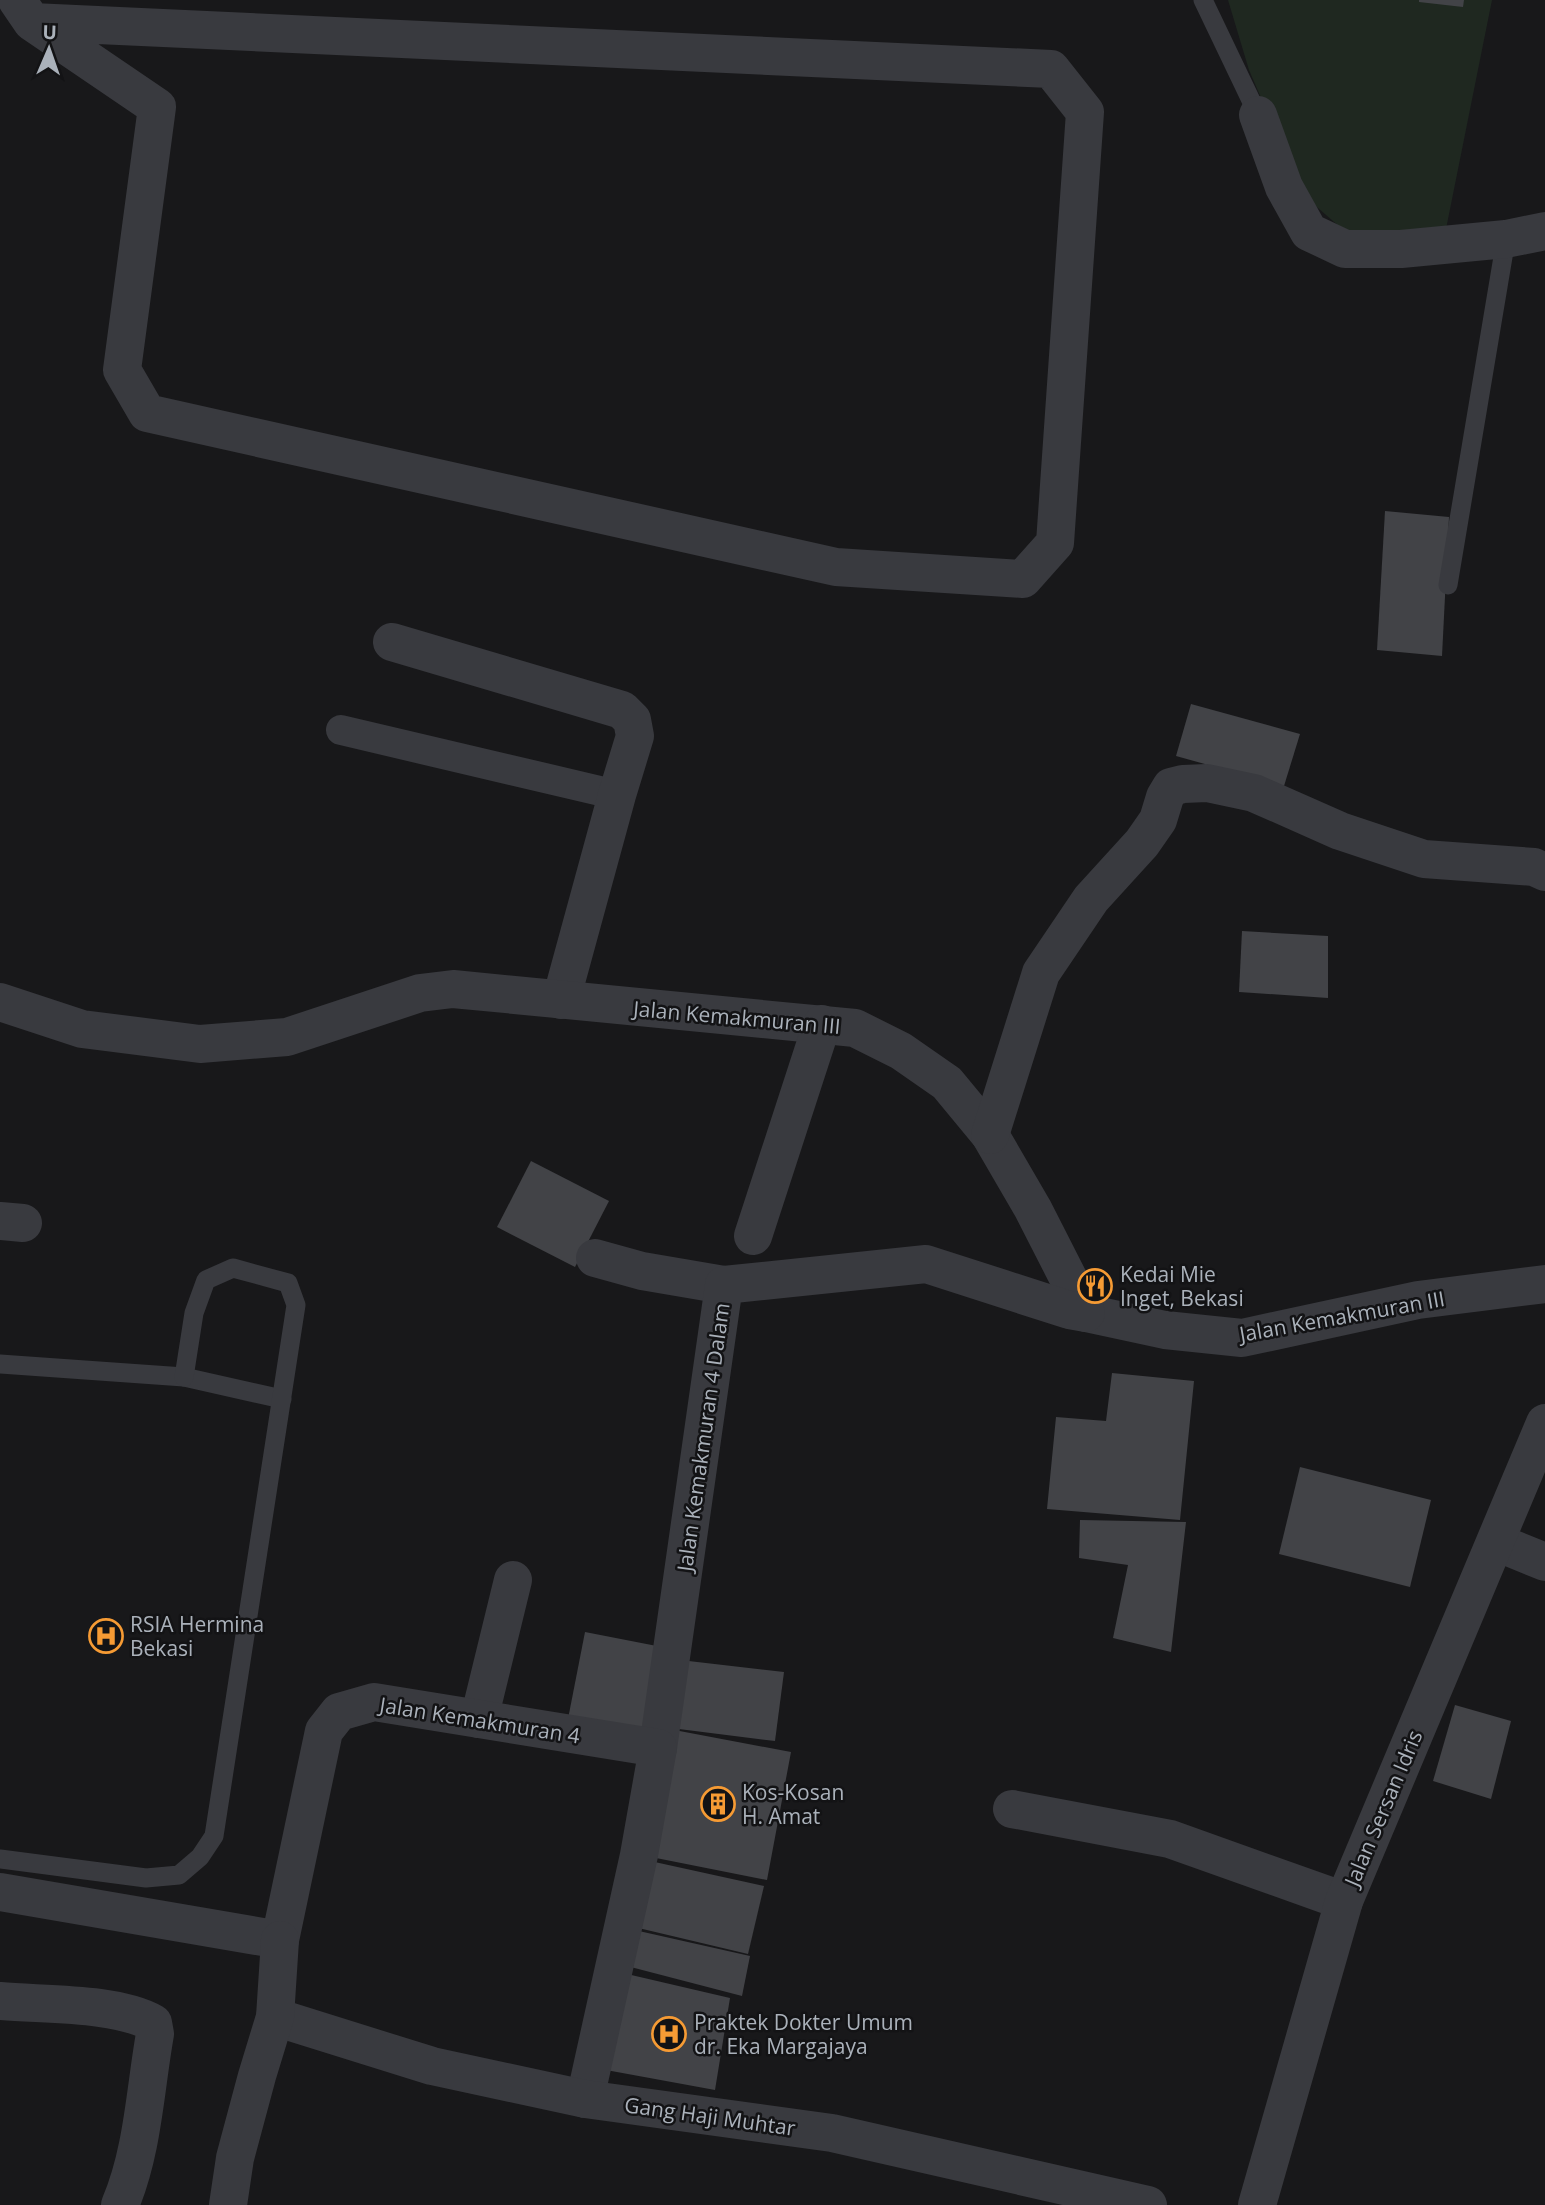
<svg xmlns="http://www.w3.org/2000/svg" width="1545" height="2205" font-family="'Open Sans',sans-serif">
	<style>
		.green { fill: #1f2820 }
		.building { fill: #424347 }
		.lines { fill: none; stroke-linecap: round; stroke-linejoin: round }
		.service { stroke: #393a3f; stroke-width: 19 }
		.pedestrian { stroke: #393a3f; stroke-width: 30 }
		.minor { stroke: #393a3f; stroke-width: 38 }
		.labels { text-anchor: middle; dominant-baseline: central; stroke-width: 5; stroke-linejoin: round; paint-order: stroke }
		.street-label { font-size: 21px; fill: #aab1ba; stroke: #131315 }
		.poi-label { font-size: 21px; fill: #aab1ba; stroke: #131315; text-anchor: start }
	</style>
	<rect width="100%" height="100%" fill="#18181a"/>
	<!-- green -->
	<path class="green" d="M1228 0H1492L1445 234 1356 241 1303 195 1249 70Z"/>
	<!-- building -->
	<g class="building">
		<path d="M1419 0H1464L1463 7 1419 2Z"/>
		<path d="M1385 511 1449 517 1442 656 1377 650Z"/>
		<path d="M1191 704 1300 734 1284 786 1176 756Z"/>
		<path d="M1242 931 1328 936V998L1239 992Z"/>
		<path d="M531 1161 609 1201 575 1267 497 1227Z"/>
		<path d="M1112 1373 1194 1381 1180 1520 1047 1509 1056 1417 1106 1421Z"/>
		<path d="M1300 1467 1431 1500 1410 1587 1279 1554Z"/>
		<path d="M1080 1520 1186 1522 1171 1652 1113 1638 1128 1565 1079 1558Z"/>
		<path d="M585 1632 667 1648 648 1740 567 1724Z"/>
		<path d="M680 1660 784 1672 775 1741 671 1728Z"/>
		<path d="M1455 1705 1511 1721 1491 1799 1433 1781Z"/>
		<path d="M669 1729 791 1752 767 1880 646 1856Z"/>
		<path d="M641 1859 764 1886 748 1954 630 1926Z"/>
		<path d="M630 1929 750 1956 742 1996 623 1965Z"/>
		<path d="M627 1974 730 1998 715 2090 606 2070Z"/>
	</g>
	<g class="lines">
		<!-- service -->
		<g class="service">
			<path d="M1203 0 1258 115"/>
			<path d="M1448 585 1506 239"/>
			<path d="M0 1364 184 1377 282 1399"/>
			<path d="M0 1859 146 1878 179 1875 200 1857 214 1836 296 1305 288 1283 233 1268 206 1280 194 1313 184 1377"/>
		</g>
		<!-- pedestrian -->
		<path class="pedestrian" d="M341 730 617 795"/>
		<!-- minor -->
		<g class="minor">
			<path d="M17 0 32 22 157 107 122 370 147 413 836 567 1023 579 1055 543 1085 112 1051 69 32 22"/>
			<path d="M1258 115 1284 187 1309 232 1345 249H1401L1506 239 1545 231"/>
			<path d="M392 642 622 710 632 720 635 736 617 795 561 1000"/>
			<path d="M0 1002 82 1029 200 1044 287 1037 420 993 453 989 855 1028 901 1051 947 1083 990 1135 1033 1209 1086 1313 1165 1330 1242 1338 1418 1300 1545 1284"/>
			<path d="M990 1135 1041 973 1091 899 1142 843 1158 820 1165 797 1171 787 1183 784 1207 783 1254 793 1340 831 1424 859 1534 867 1545 872"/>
			<path d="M0 1221 23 1223"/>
			<path d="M753 1236 822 1024"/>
			<path d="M595 1258 642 1271 724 1285"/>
			<path d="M1496 1542 1545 1562"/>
			<path d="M479 1719 513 1580"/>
			<path d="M658 1748 724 1285 926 1264 1069 1310 1086 1313"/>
			<path d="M1012 1809 1170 1839 1344 1901"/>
			<path d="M0 1892 280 1940 324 1731 339 1712 374 1702 658 1748 639 1855 585 2099"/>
			<path d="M0 2001C43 2005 116 2002 153 2023L155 2034C145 2090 143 2151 120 2205"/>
			<path d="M275 2017 432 2066 585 2099 832 2133 1148 2205"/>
			<path d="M228 2205 235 2158 257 2076 275 2017 280 1940"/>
			<path d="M1257 2205 1344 1901 1545 1423"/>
		</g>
	</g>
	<!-- icons -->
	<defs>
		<g id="restaurant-ring" transform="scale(1.75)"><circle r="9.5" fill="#131315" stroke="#f69b34" stroke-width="1.5"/><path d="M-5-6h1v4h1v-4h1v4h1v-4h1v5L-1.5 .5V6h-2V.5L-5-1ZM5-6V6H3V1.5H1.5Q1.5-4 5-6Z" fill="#f69b34"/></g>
		<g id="hospital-ring" transform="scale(1.75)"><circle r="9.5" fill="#131315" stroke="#f69b34" stroke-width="1.5"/><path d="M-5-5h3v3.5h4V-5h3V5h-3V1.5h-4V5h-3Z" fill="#f69b34"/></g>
		<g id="building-ring" transform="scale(1.75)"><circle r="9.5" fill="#131315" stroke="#f69b34" stroke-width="1.5"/><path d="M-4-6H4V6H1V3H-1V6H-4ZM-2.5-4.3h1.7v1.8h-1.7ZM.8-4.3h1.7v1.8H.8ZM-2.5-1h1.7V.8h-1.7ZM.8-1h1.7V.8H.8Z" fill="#f69b34"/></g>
	</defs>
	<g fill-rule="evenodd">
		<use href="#restaurant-ring" x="1095" y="1286"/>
		<use href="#hospital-ring" x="106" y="1636"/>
		<use href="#building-ring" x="718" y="1804"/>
		<use href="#hospital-ring" x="669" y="2034"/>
	</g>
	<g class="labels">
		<!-- street labels -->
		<g class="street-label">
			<text transform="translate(737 1017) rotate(5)">Jalan Kemakmuran III</text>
			<text transform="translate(1342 1316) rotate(-10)">Jalan Kemakmuran III</text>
			<text transform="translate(703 1437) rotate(-82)">Jalan Kemakmuran 4 Dalam</text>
			<text transform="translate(480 1720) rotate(9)">Jalan Kemakmuran 4</text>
			<text transform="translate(1383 1808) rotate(-67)">Jalan Sersan Idris</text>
			<text transform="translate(710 2116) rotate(8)">Gang Haji Muhtar</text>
		</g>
		<!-- poi labels -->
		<g class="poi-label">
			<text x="1120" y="1274">Kedai Mie<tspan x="1120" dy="24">Inget, Bekasi</tspan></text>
			<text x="130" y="1624">RSIA Hermina<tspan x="130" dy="24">Bekasi</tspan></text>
			<text x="742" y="1792">Kos-Kosan<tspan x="742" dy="24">H. Amat</tspan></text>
			<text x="694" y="2022">Praktek Dokter Umum<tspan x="694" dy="24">dr. Eka Margajaya</tspan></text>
		</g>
	</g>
	<!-- north arrow -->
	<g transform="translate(49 49) rotate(2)" stroke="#131315" stroke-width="5" paint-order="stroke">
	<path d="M0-5L12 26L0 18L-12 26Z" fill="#aab1ba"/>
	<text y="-10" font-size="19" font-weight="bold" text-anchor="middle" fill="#aab1ba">U</text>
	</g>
</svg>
